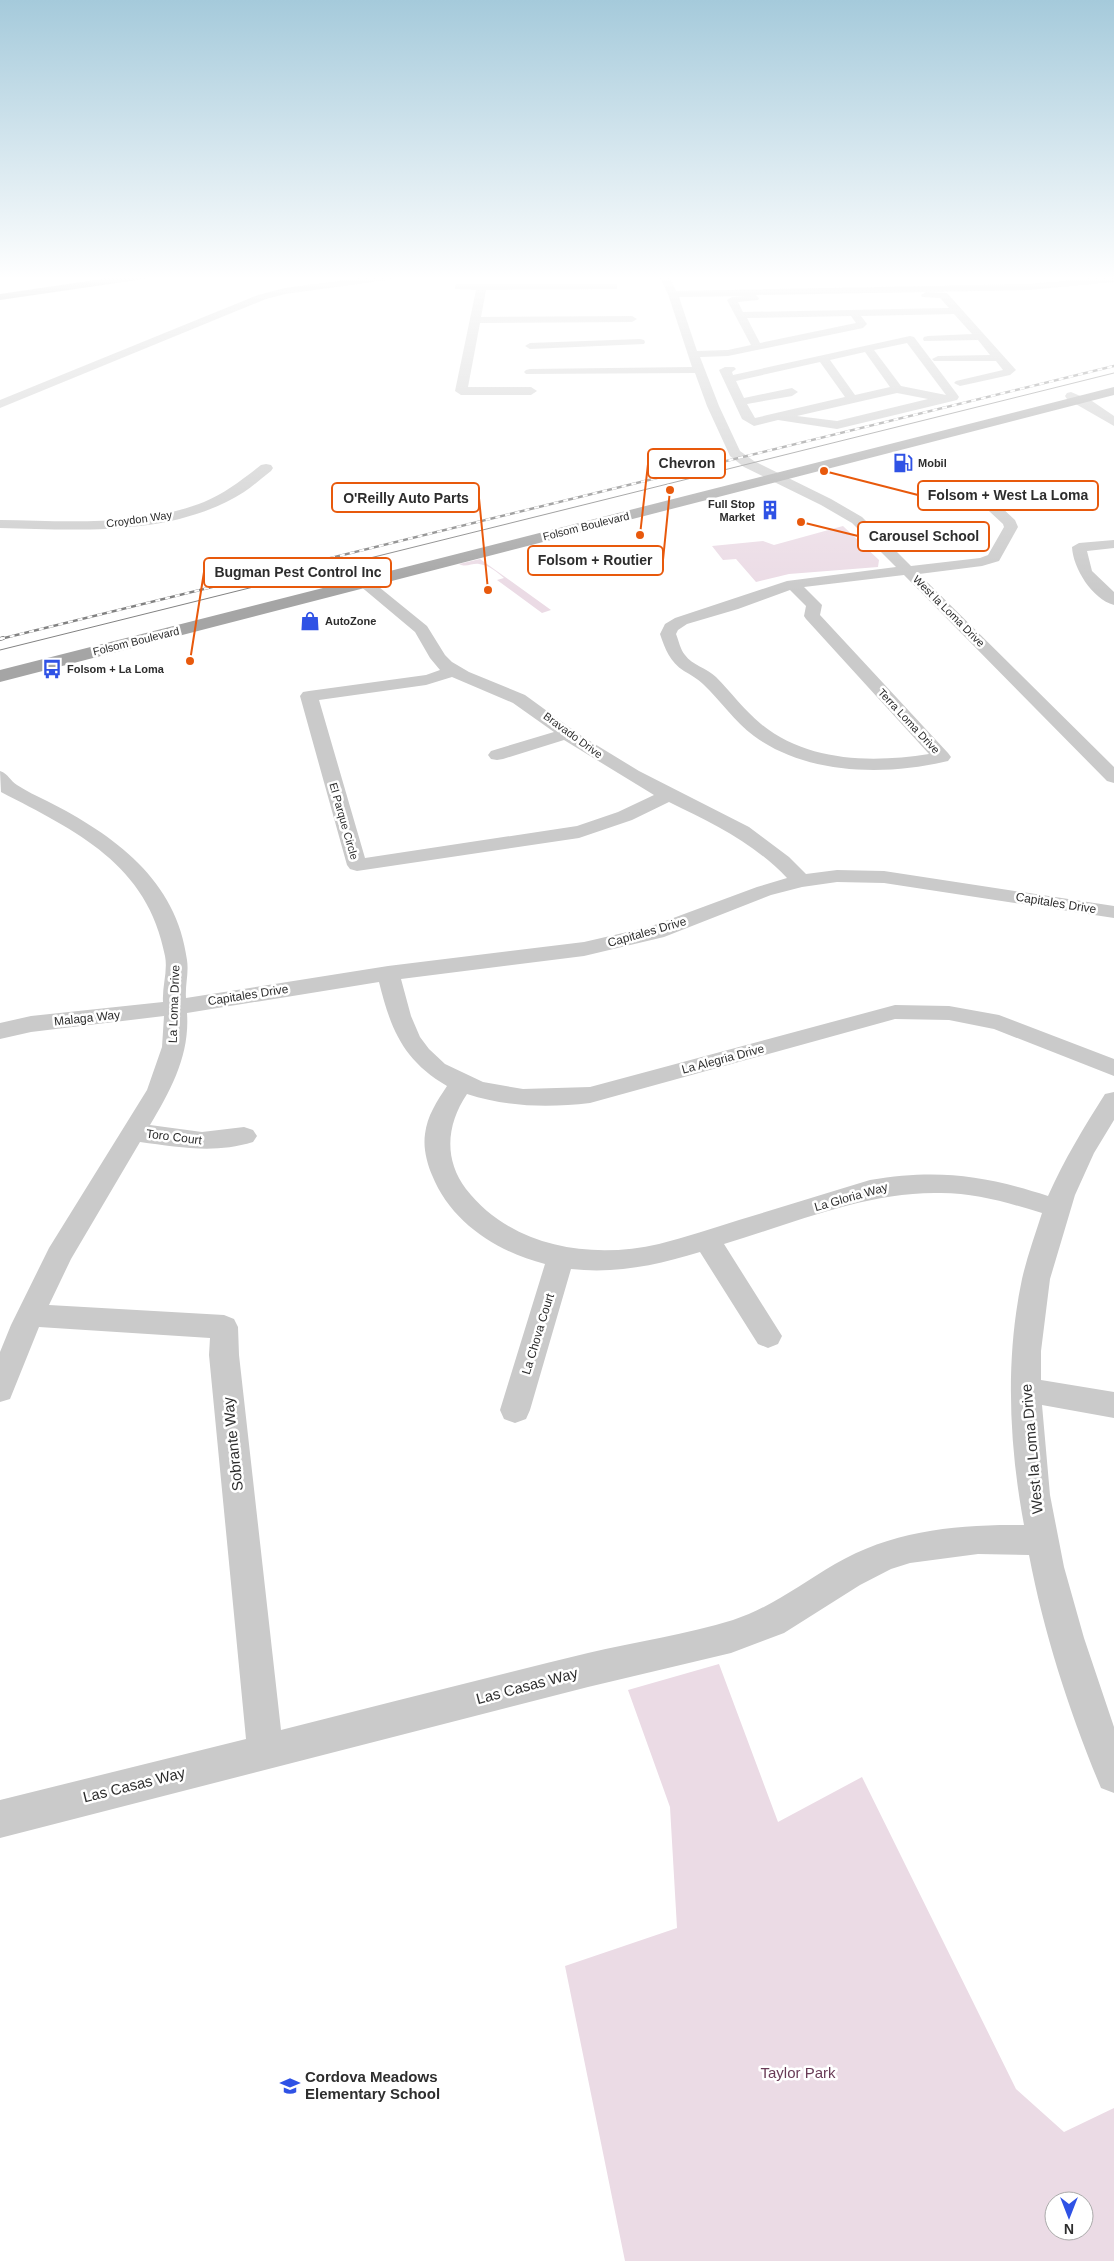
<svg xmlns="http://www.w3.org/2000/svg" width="1114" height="2261" viewBox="0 0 1114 2261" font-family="Helvetica,sans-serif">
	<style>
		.green { fill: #ebdbe5; fill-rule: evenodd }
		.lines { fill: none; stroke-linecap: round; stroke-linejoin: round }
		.minor { fill: #cacaca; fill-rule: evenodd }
		.major { fill: #a5a5a5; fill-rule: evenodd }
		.highway { fill: #949494; fill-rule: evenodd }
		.tram { stroke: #828282; stroke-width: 1 }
		.rail-far1-casing { stroke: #828282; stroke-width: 2.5 }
		.rail-casing { stroke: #828282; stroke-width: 4 }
		.rail-far1 { stroke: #fff; stroke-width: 2; stroke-dasharray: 5; stroke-linecap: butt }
		.rail { stroke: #fff; stroke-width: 2.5; stroke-dasharray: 8; stroke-linecap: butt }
		.labels { text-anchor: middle; stroke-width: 5; stroke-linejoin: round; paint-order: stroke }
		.far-poi-label { font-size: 11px; font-weight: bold; fill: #2d2d2d; stroke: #fff; text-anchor: start }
		.far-street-label { font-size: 11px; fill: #2d2d2d; stroke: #fff }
		.street-label { font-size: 12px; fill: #2d2d2d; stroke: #fff }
		.near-street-label { font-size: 15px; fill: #2d2d2d; stroke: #fff }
		.near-park-label { font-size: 15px; fill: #693b56; stroke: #fff }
		.near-poi-label { font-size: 15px; font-weight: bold; fill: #2d2d2d; stroke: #fff; text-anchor: start }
		.leader { fill: none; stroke: #e8590c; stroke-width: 2 }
		.callout-dot { fill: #e8590c; stroke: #fff; stroke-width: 2 }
		.callout { fill: #fff; stroke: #e8590c; stroke-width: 2 }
		.callout-label { font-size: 14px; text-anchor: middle; font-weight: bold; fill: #2d2d2d }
	</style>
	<rect width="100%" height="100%" fill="#fff"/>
	<path class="green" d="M843,526l36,34 -1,7 -89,7 -33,8 -20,-23 -13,1 -11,-14 51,-5 11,4z
		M480,559l71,51 -9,3 -45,-33 7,-2c-7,-6 -15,-13 -25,-14 -7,-1 -13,4 -20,0z
		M719,1664l59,158 84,-45 154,312 48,43 50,-24v153h-489l-60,-295 112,-38 -7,-121 -42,-117zM1054,2201h30v30h-30z"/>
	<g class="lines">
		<path class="minor" d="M375,276h25l-5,3 -110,15 -19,5 -266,109v-8l258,-105 27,-7z
			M659,276h10l7,15 353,-7 85,-8v6l-85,8 -103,2 21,1 69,77 -6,5 -50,11 -6,-3 2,-2 47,-11 -7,-9h-62l-2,-2 6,-3 52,-1 -12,-15 -54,1 -1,-2 1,-2 4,-1 44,-2 -18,-20 -93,2 6,8 -4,4 -135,28 -28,1 19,49 21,45 14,10 77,38 31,18 49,49 69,-8 8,-3 16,-28 -1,-3 -41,-38 -2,-3 2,-3h10l43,40 3,7 -19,34 -17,5 -63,8 195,193v16l-7,-2 -203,-206 -100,12 18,18 -2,10 128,138 3,4 -3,4c-62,15 -141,14 -194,-25 -20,-15 -33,-35 -51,-52 -5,-5 -12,-9 -19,-13 -14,-9 -19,-22 -24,-37l5,-10 10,-6 112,-37 109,-14 -44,-44 -31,-18 -77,-38 -14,-11 -23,-50 -12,-33 -169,1 -2,-2 2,-2 4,-1 162,-2 -24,-73zM926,292l-5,3 1,2 18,1 9,10 -206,4 -5,-10 20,-2 1,-2 -3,-3zM748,296l-16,1 -5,3 24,45 -23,5 -31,1 -18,-54zM851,316l5,7 -96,20 -13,-25zM790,590l16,16 -2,10 2,3 123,135c-57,9 -122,8 -168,-30 -17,-14 -30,-32 -45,-47 -9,-9 -24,-12 -31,-22 -5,-6 -6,-14 -9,-21l2,-4 9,-6 51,-15z
			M458,284h156l3,1v4l-131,1 -5,27 151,-1 5,3 -5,3 -152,1 -12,64h63l6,4 -6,4h-70l-6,-4 21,-101 -21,-1v-4z
			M910,336l4,1 43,57 2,3 -2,3 -120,29 -59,-9 -24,6 -12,-7 -23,-49 6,-3h9l2,2 -4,3 1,3zM907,343l39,52 -45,-9 -27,-36zM865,352l25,35 -35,8 -25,-35zM820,362l25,35 -90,21 -8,-14 45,-8 6,-4 -6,-4 -48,10 -8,-17zM897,393l31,6 -91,22 -40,-5z
			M640,339l4,1 1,2 -1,2 -114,5 -5,-3 5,-3z
			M1071,392l21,9 22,15v10l-47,-27 -2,-3 2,-3z
			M266,464l5,1 2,3 -2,3c-9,7 -18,15 -27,21 -71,45 -165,38 -244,36v-8c66,1 141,7 204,-18 21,-9 39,-23 57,-37z
			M1114,540v8l-27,3 5,20 22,21v13c-22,-6 -41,-37 -42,-58l7,-4z
			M358,572l5,2 64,52 18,29 7,7 17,10 56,23 55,40 59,36 110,56 40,30 17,17 31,-4 47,1 230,35v12l-230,-35 -47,-1 -35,5 -31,8 -107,42 -80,19 -183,23 10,37 9,21 9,12 16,15 38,18 40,7 67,-2 305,-82 54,1 50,9 115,44v17l-120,-47 -45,-9 -54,-1 -305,84c-42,5 -83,4 -123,-9 -20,30 -24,64 -1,95 45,58 124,71 193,55 27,-7 54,-16 80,-24 44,-13 87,-27 131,-40 68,-11 113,-5 178,16 16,-36 36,-69 57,-102l9,-2v28l-20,33 -19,42 -25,84 -9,72v29l73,12v26l-72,-13 8,90 14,72 20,71 30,89v66l-13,-5c-31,-74 -57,-154 -72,-233l-51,-1 -68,9 -19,6 -31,16 -76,48 -53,20 -143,34 -588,151v-38l246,-61 -37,-384 1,-17 -171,-11 -29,72 -10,3v-50l11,-27 38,-77 98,-158 15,-43 2,-31 -133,16 -31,7v-16l31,-7 132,-14c-1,-16 5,-31 2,-46 -17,-92 -89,-125 -164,-164l-1,-21c9,3 10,10 17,14 9,6 20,11 30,16 67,34 130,79 140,159 2,13 -2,25 -1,38l202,-32 196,-24 65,-15 108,-40 30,-9c-33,-35 -75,-55 -118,-76l-37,18 -53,18 -222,33 -7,-2 -3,-4 -47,-169 3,-4 6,-1 117,-16 14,-5 -10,-12 -15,-26 -62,-52 -3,-3 3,-3zM452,677l61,26 41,29 -63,19 -3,4 3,4 6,1 6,-1 61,-19 90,55 -36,17 -41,14 -212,32 -46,-158 107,-15zM379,982c12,48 24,78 68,104 -10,15 -20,30 -22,48 -2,14 2,29 7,41 19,48 66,77 113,89l-45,146 4,9 11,4 11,-4 4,-9 41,-141c46,5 86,-4 129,-17l58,92 10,4 10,-4 4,-8 -58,-92c70,-21 144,-53 217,-51 35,0 68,10 101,20 -7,22 -15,44 -20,66 -17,80 -13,166 2,246 -66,-1 -131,5 -189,39 -34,20 -65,44 -102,56 -45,14 -99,22 -145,33 -103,25 -205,51 -307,77l-42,-375 -1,-28 -4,-8 -10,-4 -175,-10 22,-46 69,-117c39,5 74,12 113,0l4,-6 -4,-6 -9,-3 -42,5 -52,-7c21,-35 40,-70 37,-112z"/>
		<path class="major" d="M1114,387v8l-1114,287v-12z"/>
		<path class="highway" d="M123,276h26l-5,3 -144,21v-6z"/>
		<path class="tram" d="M0,650l1114,-277"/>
		<defs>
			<path id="rail-far1" d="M0,639l1114,-273"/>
			<path id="rail" d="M0,639l3,-1"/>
		</defs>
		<use href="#rail-far1" class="rail-far1-casing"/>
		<use href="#rail" class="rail-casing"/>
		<use href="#rail-far1" class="rail-far1"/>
		<use href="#rail" class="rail"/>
	</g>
	<linearGradient id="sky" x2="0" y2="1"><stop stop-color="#a5cadb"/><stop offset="0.47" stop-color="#fff"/><stop offset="1" stop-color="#fff" stop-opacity="0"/></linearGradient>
	<rect width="1114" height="592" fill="url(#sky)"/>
	<defs>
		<symbol id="fuel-bare" viewBox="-9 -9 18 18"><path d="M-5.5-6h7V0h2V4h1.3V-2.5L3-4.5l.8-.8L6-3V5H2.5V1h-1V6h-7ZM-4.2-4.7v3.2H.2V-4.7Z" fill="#2f52e5" stroke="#fff" stroke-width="2.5" paint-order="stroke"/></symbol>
		<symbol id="building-bare" viewBox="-9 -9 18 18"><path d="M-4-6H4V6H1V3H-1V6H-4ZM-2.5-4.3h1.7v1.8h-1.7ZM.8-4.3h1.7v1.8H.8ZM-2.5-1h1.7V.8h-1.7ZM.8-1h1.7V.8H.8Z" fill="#2f52e5" stroke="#fff" stroke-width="2.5" paint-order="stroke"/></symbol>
		<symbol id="shop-bare" viewBox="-9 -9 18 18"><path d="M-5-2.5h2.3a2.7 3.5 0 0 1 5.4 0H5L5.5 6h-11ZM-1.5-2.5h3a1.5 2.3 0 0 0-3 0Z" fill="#2f52e5" stroke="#fff" stroke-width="2.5" paint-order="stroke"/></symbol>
		<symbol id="bus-bare" viewBox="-9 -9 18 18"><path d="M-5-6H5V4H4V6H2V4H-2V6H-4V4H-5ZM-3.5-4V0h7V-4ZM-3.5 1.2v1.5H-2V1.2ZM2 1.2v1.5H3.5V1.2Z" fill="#2f52e5" stroke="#fff" stroke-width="2.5" paint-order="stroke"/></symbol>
		<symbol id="school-bare" viewBox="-9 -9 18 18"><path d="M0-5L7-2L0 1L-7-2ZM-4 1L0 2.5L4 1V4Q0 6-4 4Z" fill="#2f52e5" stroke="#fff" stroke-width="2.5" paint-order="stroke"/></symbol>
	</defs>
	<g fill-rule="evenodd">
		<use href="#fuel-bare" x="889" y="449" width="28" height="28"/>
		<use href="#building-bare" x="756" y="496" width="28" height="28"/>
		<use href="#shop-bare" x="296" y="607" width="28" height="28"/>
		<use href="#bus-bare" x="38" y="655" width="28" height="28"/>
		<use href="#school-bare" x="276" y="2072" width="28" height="28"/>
	</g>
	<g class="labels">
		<g class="far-poi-label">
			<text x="918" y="467">Mobil</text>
			<text x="755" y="508" text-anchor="end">Full Stop<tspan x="755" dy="13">Market</tspan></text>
			<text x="325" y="625">AutoZone</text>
			<text x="67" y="673">Folsom + La Loma</text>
		</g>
		<g class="far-street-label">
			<text transform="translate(139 519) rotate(-8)" y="4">Croydon Way</text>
			<text transform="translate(586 526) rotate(-14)" y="4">Folsom Boulevard</text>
			<text transform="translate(949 611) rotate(45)" y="4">West la Loma Drive</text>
			<text transform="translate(136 641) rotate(-14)" y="4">Folsom Boulevard</text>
			<text transform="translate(909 721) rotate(47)" y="4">Terra Loma Drive</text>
			<text transform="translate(573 735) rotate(36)" y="4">Bravado Drive</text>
			<text transform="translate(344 821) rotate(74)" y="4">El Parque Circle</text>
		</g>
		<g class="street-label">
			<text transform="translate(1056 903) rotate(9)" y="4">Capitales Drive</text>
			<text transform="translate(647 932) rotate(-16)" y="4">Capitales Drive</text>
			<text transform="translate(248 995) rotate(-9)" y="4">Capitales Drive</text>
			<text transform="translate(174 1004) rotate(-88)" y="4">La Loma Drive</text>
			<text transform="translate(87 1018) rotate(-6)" y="4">Malaga Way</text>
			<text transform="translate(723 1059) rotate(-15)" y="4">La Alegria Drive</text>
			<text transform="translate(174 1137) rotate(7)" y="4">Toro Court</text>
			<text transform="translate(851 1197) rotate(-16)" y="4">La Gloria Way</text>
			<text transform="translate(538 1334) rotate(-73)" y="4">La Chova Court</text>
		</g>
		<g class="near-street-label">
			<text transform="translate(233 1444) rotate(-96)" y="5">Sobrante Way</text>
			<text transform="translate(1032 1449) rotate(-95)" y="5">West la Loma Drive</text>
			<text transform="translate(527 1686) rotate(-15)" y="5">Las Casas Way</text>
			<text transform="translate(134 1785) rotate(-14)" y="5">Las Casas Way</text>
		</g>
		<g class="near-park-label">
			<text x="798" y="2078">Taylor Park</text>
		</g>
		<g class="near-poi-label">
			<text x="305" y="2082">Cordova Meadows<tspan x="305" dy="17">Elementary School</tspan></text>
		</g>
	</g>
	<path class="leader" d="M640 535L648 464M824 471L918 495M488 590L479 498M801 522L858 536M670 490L663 560M190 661L204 572"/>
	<g class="callout-dot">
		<circle cx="640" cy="535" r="5"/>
		<circle cx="824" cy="471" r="5"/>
		<circle cx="488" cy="590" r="5"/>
		<circle cx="801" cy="522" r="5"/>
		<circle cx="670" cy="490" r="5"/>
		<circle cx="190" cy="661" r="5"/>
	</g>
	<g class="callout">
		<rect x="648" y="449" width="77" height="29" rx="5"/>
		<rect x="918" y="481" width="180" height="29" rx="5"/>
		<rect x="332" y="483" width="147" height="29" rx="5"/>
		<rect x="858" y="522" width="131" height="29" rx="5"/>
		<rect x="528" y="546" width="135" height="29" rx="5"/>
		<rect x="204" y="558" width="187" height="29" rx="5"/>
	</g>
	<g class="callout-label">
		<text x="687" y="468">Chevron</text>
		<text x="1008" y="500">Folsom + West La Loma</text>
		<text x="406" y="503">O'Reilly Auto Parts</text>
		<text x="924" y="541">Carousel School</text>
		<text x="595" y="565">Folsom + Routier</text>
		<text x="298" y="577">Bugman Pest Control Inc</text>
	</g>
	<g transform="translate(1069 2216) rotate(180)"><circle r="24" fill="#ffffff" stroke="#ababab"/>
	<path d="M0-4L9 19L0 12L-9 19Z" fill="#2f52e5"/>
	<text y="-8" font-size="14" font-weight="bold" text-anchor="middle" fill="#2d2d2d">N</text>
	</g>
</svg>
